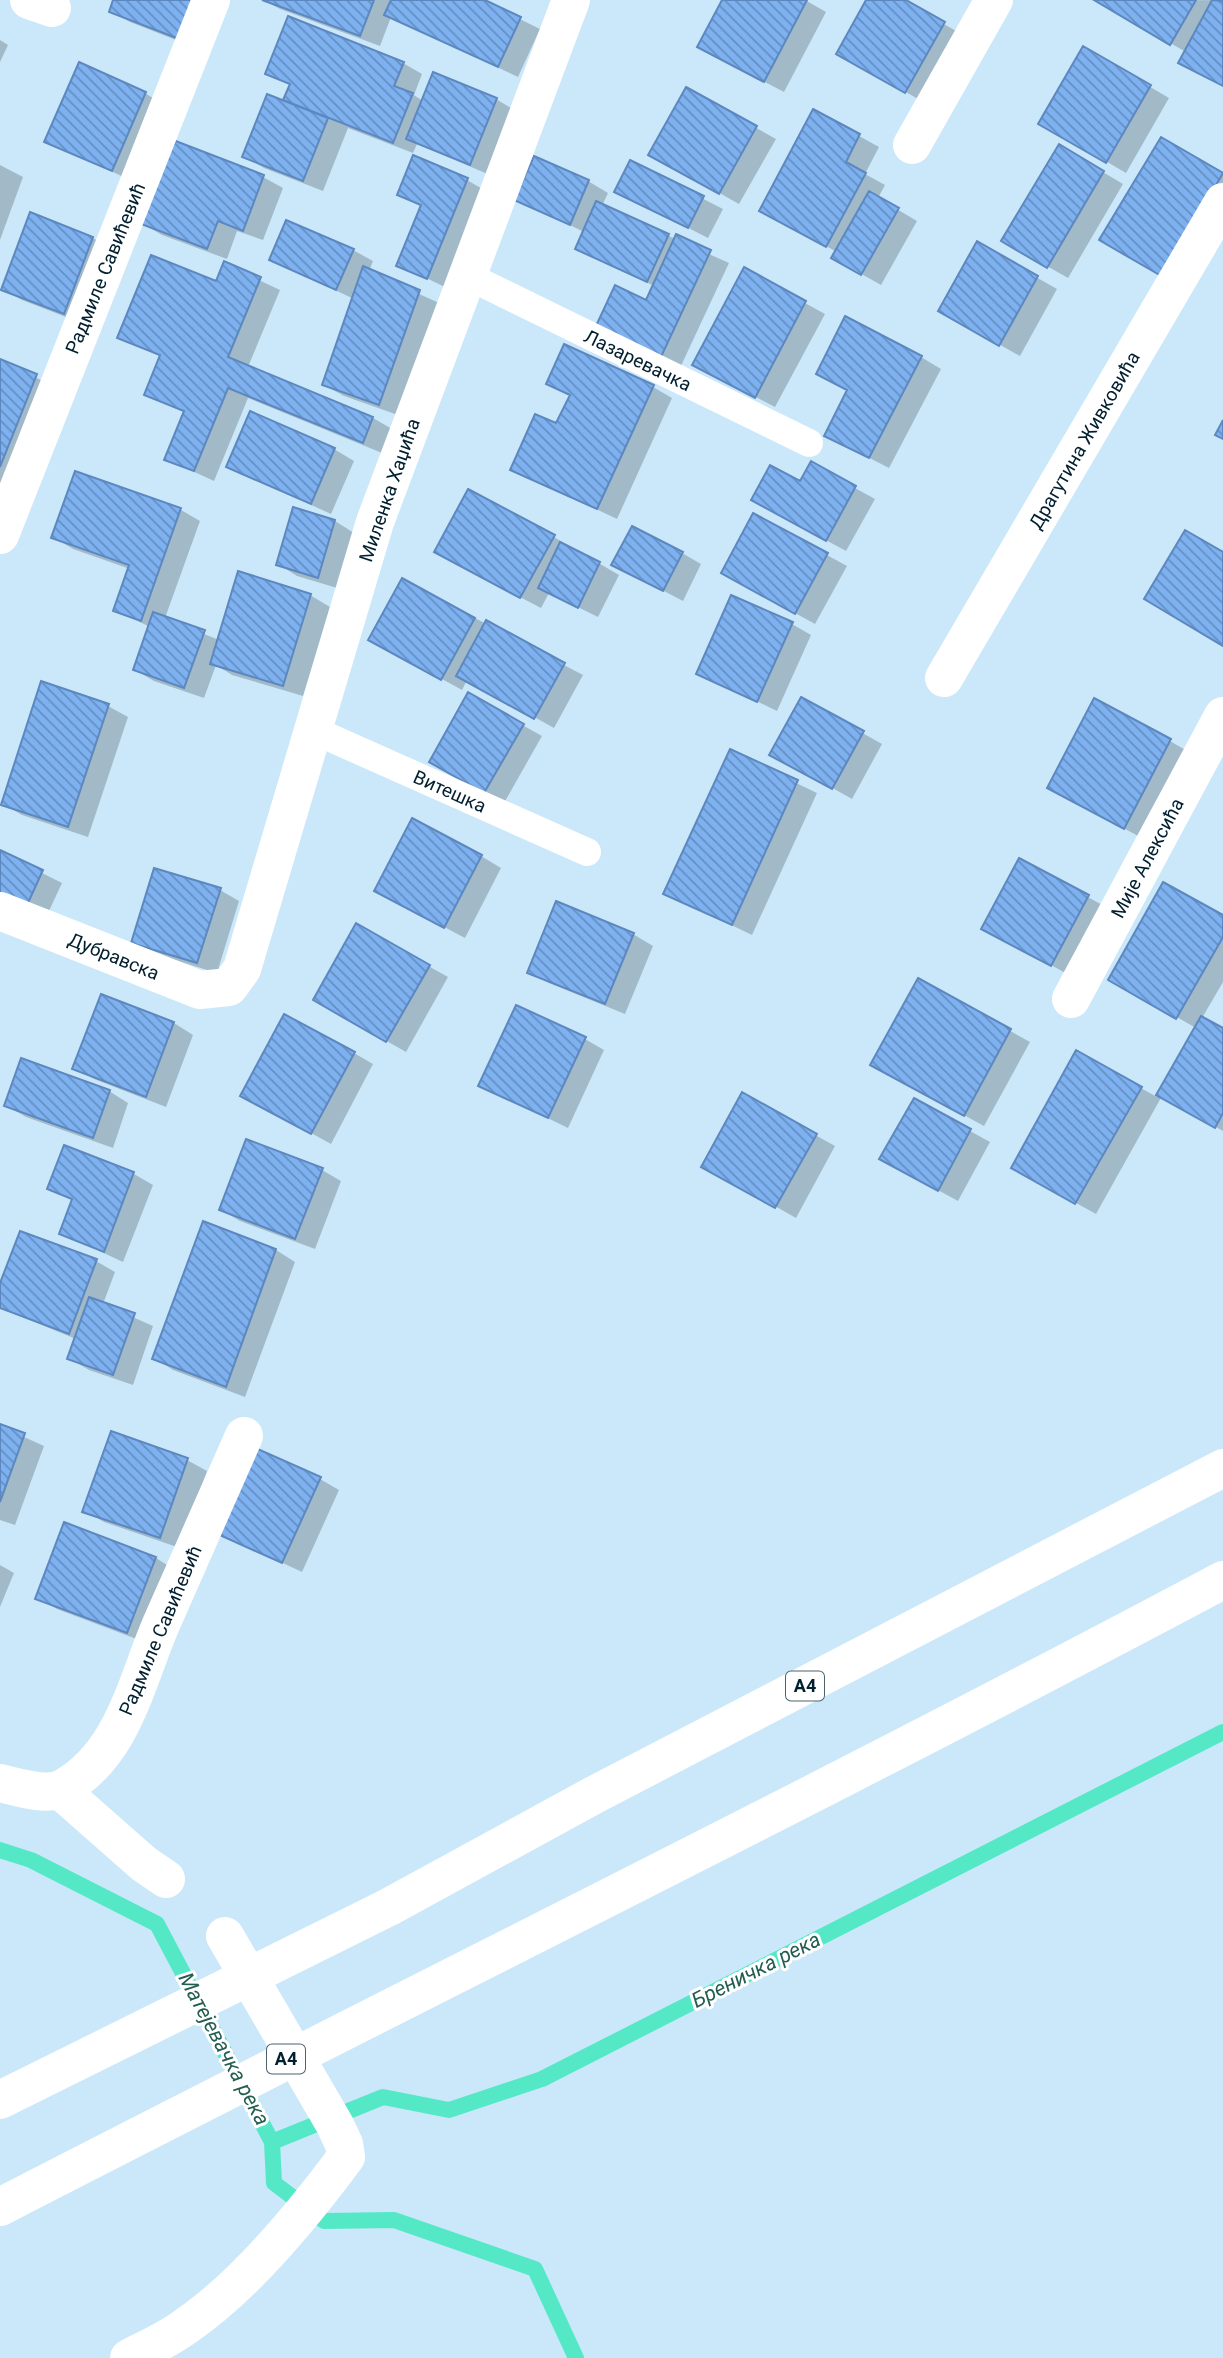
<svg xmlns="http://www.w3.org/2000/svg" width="1223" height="2358" viewBox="0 0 1223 2358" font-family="Roboto,sans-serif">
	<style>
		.shadow { fill: #0003 }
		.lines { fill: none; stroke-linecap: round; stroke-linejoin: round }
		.stream { stroke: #55e8c6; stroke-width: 16 }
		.building { fill: url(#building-back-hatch); stroke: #5c88bf; stroke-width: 2 }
		.service { stroke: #fff; stroke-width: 28 }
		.minor { stroke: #fff; stroke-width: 38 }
		.motorway { stroke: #fff; stroke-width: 38 }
		.labels { text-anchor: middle; stroke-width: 6; stroke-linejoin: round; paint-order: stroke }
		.shield { fill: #fff; stroke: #4c626d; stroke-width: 2 }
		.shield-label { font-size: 18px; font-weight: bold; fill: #001f2f }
		.street-label { font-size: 19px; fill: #001f2f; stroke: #fff }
		.water-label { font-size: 21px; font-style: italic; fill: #235e50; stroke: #fff }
	</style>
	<defs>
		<pattern id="building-back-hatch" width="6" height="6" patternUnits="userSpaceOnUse" patternTransform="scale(1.75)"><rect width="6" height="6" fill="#7eb1f0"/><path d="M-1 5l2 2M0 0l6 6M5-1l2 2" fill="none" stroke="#658fc3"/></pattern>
	</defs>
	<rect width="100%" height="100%" fill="#cbe8fa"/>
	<path class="shadow" d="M115,0l84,49 -69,-27 -19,-11z
		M264,0h217l59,29 -22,48 -127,-60 -11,29 -100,-37z
		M724,0h81l21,12 -42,80 -65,-34z
		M868,0h34l61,35 -38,68 -87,-50z
		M1222,0l1,85 -37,-33 -90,-51z
		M0,40l8,5 -8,17z
		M1084,48l85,50 -43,75 -85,-50z
		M403,63l19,11 -8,21 9,6 73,-2 20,12 -26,64 -73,-31 -4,9 -65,-25 -25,63 -59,-23 -20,-12 40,-54 7,-16 -23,-13z
		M687,89l89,50 -37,65 -89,-50z
		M145,93l19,12 -32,76 -85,-40z
		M814,111l65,36 -14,27 20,11 -7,13 39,23 -36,64 -48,-27 4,-6 -57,-31z
		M1161,139l62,36v43z
		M1059,146l64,38 -55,94 -65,-37z
		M631,162l92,47 -15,29 -92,-47z
		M0,165l23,12 -23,63z
		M263,177l20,11 -20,52 -26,-9 -10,28 -65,-24 -19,-11z
		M467,180l19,11 -39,97 -48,-23 23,-58 -23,-12z
		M588,181l20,12 -6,13 127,57 -49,105 -63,-29 30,-37 7,-16 -77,-38 7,-16 -67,-33z
		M31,215l62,23 19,12 -28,74 -62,-24 -19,-11z
		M978,244l79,45 -37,67 -80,-45z
		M353,250l20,11 -4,10 70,32 -41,112 -54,-19 -20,-11 30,-86 -83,-39z
		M225,264l55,26 -32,77 125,51 19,11 -10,24 -134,-55 -34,83 -48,-22 19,-46 -39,-19 15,-37 -42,-20 98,-53z
		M745,270l80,44 -50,93 -61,-32z
		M921,357l20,12 -52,99 -43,-22 3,-55z
		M0,361l56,26 -56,98z
		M548,383l105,4 19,11 -55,121 -105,-50 45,-44 14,-29z
		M334,449l20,12 -23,53 -103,-47z
		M811,464l64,35 -29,52 -74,-40 29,-28z
		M76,473l105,37 19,11 -35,97 54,22 91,-45 20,12 -27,89 -71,-21 -16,-10 -12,33 -50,-17 -19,-11 15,-43 -35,-17 15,-41 -57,-20 -20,-12z
		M295,509l40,12 19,12 -17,55 -40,-12 -19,-12z
		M754,515l93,51 -32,58 -73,-40z
		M554,537l65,38 -21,42 -49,-24 -8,15 -86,-45z
		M682,553l19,11 -18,37 -50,-26z
		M403,580l180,95 -29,53 -87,-48 -5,10 -73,-40z
		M792,624l19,11 -34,76 -79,-38z
		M42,684l66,22 20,11 -40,120 -66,-22 -19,-11z
		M469,695l73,41 -38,67 -73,-42z
		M802,699l80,45 -30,55 -80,-45z
		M1170,741l19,11 -45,87 -76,-40z
		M731,752l86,41 -65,142 -87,-42z
		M0,852l62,31 -20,43z
		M481,856l20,12 -36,70 -70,-37z
		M1019,860l89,48 -37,68 -68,-37z
		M220,890l19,11 -22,72 -65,-20 -19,-11z
		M1223,917v65l-21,36 21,12v101l-61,-35 -66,118 -83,-46 64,-115 80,44 39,-69 -86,-49z
		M357,926l91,51 -42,75 -91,-52z
		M633,934l20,12 -28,68 -76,-31 -19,-11z
		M918,980l112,62 -46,84 -92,-50z
		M102,997l72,26 19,12 -27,72 -72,-28 -20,-11z
		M585,1039l19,11 -36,78 -88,-43z
		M354,1053l19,11 -42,80 -69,-38z
		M109,1091l19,12 -15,45 -87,-31 -19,-11z
		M743,1095l92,51 -39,72 -92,-52z
		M914,1100l76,42 -32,59 -57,-31z
		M65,1147l69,27 19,11 -30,77 -62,-29 12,-32 -24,-13z
		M322,1170l19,11 -26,68 -75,-28 -19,-11z
		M276,1250l19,12 -50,135 -72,-27 -19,-12z
		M96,1261l19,11 -12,32 50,22 -20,59 -44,-15 -20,-12 7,-19 -76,-31v-20z
		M0,1426l44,20 -29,79 -15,-5z
		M187,1460l20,11 -27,77 -76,-26 -19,-11z
		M320,1479l19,11 -37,82 -87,-41z
		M65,1524l91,34 19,12 -28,73 -90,-34 -20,-11z
		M0,1565l14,8 -14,34z"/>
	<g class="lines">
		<path class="stream" d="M0,1850l31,10 126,64 115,218 2,41 50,38 70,-1 141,49 41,89
			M272,2142l111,-45 66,13 93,-31 681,-347"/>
	</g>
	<path class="building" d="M113,0h81l-15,39 -70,-27z
		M262,0h112l-14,36z
		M391,0h94l36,17 -23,50 -114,-52z
		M722,0h85l-43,82 -67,-35z
		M866,0h40l39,22 -40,71 -69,-39z
		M1094,0h102l-26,45z
		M1212,0l11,1v85l-45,-23z
		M288,16l116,46 -10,24 19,7 -20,50 -110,-43 7,-16 -25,-10z
		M1083,46l68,39 -45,78 -68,-39z
		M79,62l67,30 -34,79 -68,-29z
		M433,72l64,26 -27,67 -64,-26z
		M686,87l71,39 -38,68 -71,-39z
		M267,94l61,24 -25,63 -61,-24z
		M813,109l47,25 -14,28 20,11 -40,74 -67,-36z
		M1161,137l62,36 -60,104 -64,-37z
		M173,140l91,35 -21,56 -25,-10 -11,28 -66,-25z
		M1059,144l45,27 -57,97 -46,-27z
		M413,155l55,23 -41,101 -31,-13 25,-61 -24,-10z
		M534,156l55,24 -19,45 -56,-25z
		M630,160l74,36 -16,32 -74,-36z
		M869,191l30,17 -38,67 -30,-17z
		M596,201l73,33 -22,48 -72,-33z
		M30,212l63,25 -29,77 -63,-24z
		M286,220l68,29 -18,41 -67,-30z
		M676,234l35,16 -51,109 -65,-31 20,-43 31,15z
		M977,241l61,35 -39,70 -61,-35z
		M151,255l65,26 8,-20 37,16 -33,80 145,60 -10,26 -135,-55 -34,83 -30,-11 20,-49 -40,-16 16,-40 -43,-17z
		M363,266l57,24 -41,115 -57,-20z
		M744,267l62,34 -51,97 -63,-33z
		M845,316l77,40 -53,102 -45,-22 23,-46 -31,-16z
		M564,344l90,41 -57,124 -87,-39 25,-56 21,9 14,-28 -24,-11z
		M0,359l37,15 -37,93z
		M250,411l85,37 -24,56 -85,-37z
		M1223,420v19l-8,-4z
		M811,461l45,25 -30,55 -75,-41 19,-35 30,16z
		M75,471l106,37 -40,113 -28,-10 16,-46 -78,-27z
		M468,489l87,46 -35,63 -86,-46z
		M293,507l42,13 -17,58 -42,-13z
		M753,513l75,40 -33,61 -74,-41z
		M632,526l51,26 -20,39 -52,-26z
		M1185,530l38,22v94l-79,-47z
		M560,542l40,20 -22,46 -40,-20z
		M238,571l73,23 -28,92 -73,-22z
		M402,578l73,40 -34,62 -73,-40z
		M731,595l62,27 -36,80 -61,-28z
		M153,612l52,18 -21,58 -51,-18z
		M486,620l79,43 -31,56 -78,-43z
		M41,681l68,23 -41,123 -67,-22z
		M468,692l56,32 -40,69 -55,-31z
		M801,697l63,34 -32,58 -63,-34z
		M1094,698l77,41 -47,90 -77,-41z
		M730,749l68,31 -66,145 -69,-31z
		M412,818l70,37 -38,73 -70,-37z
		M0,850l43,20 -21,46 -22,-8z
		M1019,858l70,37 -38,71 -70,-37z
		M154,868l67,20 -24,75 -66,-20z
		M1163,882l60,33v22l-47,82 -68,-39z
		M556,901l78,32 -29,71 -78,-31z
		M356,923l74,42 -44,77 -73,-42z
		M918,978l93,51 -47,87 -94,-51z
		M101,994l73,28 -28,75 -74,-28z
		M516,1005l70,32 -38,81 -70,-32z
		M284,1014l71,38 -44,82 -71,-38z
		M1201,1016l22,12v85l-8,15 -59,-33z
		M1076,1050l66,37 -67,117 -64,-36z
		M21,1058l89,32 -17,48 -89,-32z
		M742,1092l75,42 -42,74 -74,-41z
		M914,1098l57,31 -33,62 -59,-32z
		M246,1139l77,29 -28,71 -76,-29z
		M64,1145l70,27 -30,80 -45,-18 13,-35 -25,-10z
		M203,1221l73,28 -50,138 -74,-28z
		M20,1231l77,28 -28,75 -69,-26v-25z
		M89,1297l46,16 -22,62 -46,-16z
		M0,1424l25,9 -25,69z
		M111,1431l77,27 -28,80 -78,-26z
		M251,1446l70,31 -39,86 -69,-31z
		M64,1522l92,35 -29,76 -92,-34z"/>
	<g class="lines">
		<path class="service" d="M468,276l341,167
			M313,730l274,122"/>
		<path class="minor" d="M29,0l23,8
			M912,145l82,-145
			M0,535l211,-535
			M944,678l279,-476
			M0,911l200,79 29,-3 13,-18 133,-447 196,-522
			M1071,999l152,-283
			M0,1783c17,4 46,14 63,5 61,-34 73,-107 99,-166 27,-62 55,-124 82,-186
			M60,1790l84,74 22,15
			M129,2358c19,-10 40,-19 57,-32 60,-41 117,-111 160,-169l-2,-13 -9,-19 -110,-189"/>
		<path class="motorway" d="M0,2100l389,-193 205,-112 629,-327
			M0,2207c407,-210 819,-412 1223,-627"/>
	</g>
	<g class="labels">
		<g class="shield">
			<rect x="786" y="1671.5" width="38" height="29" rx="5"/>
			<rect x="267" y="2044.5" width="38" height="29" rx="5"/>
		</g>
		<g class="shield-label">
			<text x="805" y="1692">A4</text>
			<text x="286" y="2065">A4</text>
		</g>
		<g class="street-label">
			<text transform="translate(105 268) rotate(-68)" y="7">Радмиле Савићевић</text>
			<text transform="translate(638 360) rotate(26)" y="7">Лазаревачка</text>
			<text transform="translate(1084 440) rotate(-60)" y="7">Драгутина Живковића</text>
			<text transform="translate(389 490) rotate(-71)" y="7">Миленка Хаџића</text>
			<text transform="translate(450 791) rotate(24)" y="7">Витешка</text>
			<text transform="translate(1147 858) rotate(-62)" y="7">Мије Алексића</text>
			<text transform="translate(114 956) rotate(22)" y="7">Дубравска</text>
			<text transform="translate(160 1630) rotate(-67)" y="7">Радмиле Савићевић</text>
		</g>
		<g class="water-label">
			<text transform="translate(756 1970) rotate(-27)" y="7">Бреничка река</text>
			<text transform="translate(224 2049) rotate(62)" y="7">Матејевачка река</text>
		</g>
	</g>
</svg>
